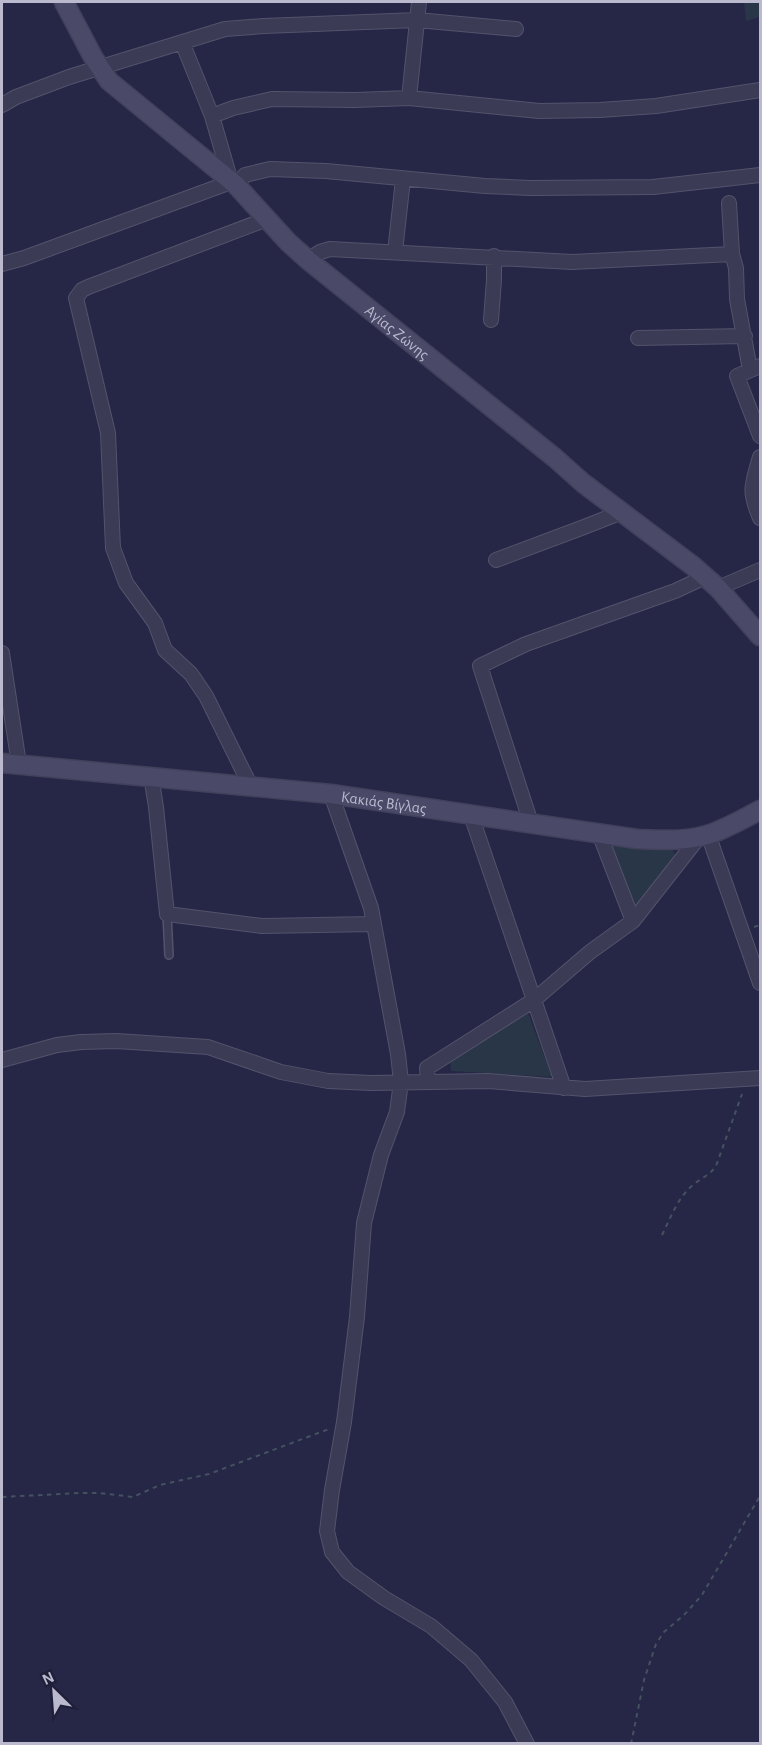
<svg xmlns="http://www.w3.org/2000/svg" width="762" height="1745" viewBox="0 0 762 1745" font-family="'Alegreya Sans',sans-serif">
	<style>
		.green { fill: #283647 }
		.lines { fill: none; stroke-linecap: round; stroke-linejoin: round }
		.lane-casing { stroke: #54536c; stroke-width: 10 }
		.street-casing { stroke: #54536c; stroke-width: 16 }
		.secondary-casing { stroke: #42415b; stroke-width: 21 }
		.path { stroke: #445260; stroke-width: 2; stroke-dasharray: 4.5 4.5; stroke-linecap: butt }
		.lane { stroke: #3b3b55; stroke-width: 7 }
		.street { stroke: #3b3b55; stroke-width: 14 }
		.secondary { stroke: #4a4968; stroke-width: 18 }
		.labels { text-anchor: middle; stroke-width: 4.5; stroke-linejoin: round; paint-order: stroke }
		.street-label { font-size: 16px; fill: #bab9ce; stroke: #201f3a }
	</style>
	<rect width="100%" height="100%" fill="#262646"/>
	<path class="green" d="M744,2h16v15l-14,4z
		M608,843l65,7 3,7 -43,51z
		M527,1010l25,67 -101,-6 -1,-12z"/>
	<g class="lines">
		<defs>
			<path id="lane" d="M167,914l2,41"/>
			<path id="street" d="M182,42l30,74
				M409,98l10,-96
				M2,105l14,-8 53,-20 156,-48 39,-3 153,-6 99,9
				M236,185l9,-10 25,-6 56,2 159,15 45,2 123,-1 107,-12
				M729,203l3,51 4,14 1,31 13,71
				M395,252l8,-73
				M308,260l12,-8 10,-3 242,13 160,-8
				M2,264l22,-6 207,-76 -19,-66 21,-8 39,-9 83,1 54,-2 130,13 61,-1 56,-4 104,-16
				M491,320l3,-40v-24
				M638,338l107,-2
				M760,366l-23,10 23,60
				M760,457c-8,28 -12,33 0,61
				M496,560l88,-33 38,-15
				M718,588l42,-18
				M2,653l17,111
				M151,776l5,31 11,107 95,12 112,-2
				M251,787l-45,-91 -15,-22 -26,-24 -10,-27 -29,-40 -13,-35 -5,-115 -32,-135 6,-8 6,-3 179,-68
				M331,794l40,114 27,146 3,28 -4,30 -16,43 -17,68 -7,94 -13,105 -12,68 -5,41 5,21 16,20 36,26 47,28 40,34 34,42 22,42
				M471,815l93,273
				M531,823l-51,-157 46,-22 149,-53 30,-14
				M599,833l34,88
				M708,834l52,149
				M2,1060l55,-15 24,-3 35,-1 92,6 73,25 47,9 44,2 116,-2 97,8 175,-11
				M428,1081l-1,-13 107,-68 56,-48 43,-31 66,-84"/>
			<g id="secondary">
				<path id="s1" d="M64,2l29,55 16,24 127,104 52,57 20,18 247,198 28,25 110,83 25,22 42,48"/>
				<path id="s2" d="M2,763l329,31 306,45c25,1 52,3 76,-6 16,-6 32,-15 47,-23"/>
			</g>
		</defs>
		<use href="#lane" class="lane-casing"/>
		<use href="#street" class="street-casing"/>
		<use href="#secondary" class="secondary-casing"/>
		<path class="path" d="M754,927l6,-2
			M662,1235c9,-18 16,-38 31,-50 8,-7 17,-10 23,-19l26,-72
			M2,1497l78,-4h19l34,4 27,-12 49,-11 120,-45
			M631,1744l13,-64 12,-36 8,-12 20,-17 18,-20 58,-99"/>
		<use href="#lane" class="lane"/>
		<use href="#street" class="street"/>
		<use href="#secondary" class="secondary"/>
	</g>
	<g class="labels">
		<g class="street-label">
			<text dy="6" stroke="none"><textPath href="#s1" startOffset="474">Αγίας Ζώνης</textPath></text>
			<text dy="6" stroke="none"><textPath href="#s2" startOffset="384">Κακιάς Βίγλας</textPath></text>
		</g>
	</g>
	<rect width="762" height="1745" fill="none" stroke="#bab9ce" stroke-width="6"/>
	<g transform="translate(54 1691) rotate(335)" stroke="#201f3a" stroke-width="4.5" paint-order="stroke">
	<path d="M0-4.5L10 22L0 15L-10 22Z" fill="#bab9ce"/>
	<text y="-9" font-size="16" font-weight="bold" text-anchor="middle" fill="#bab9ce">N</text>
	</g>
</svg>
